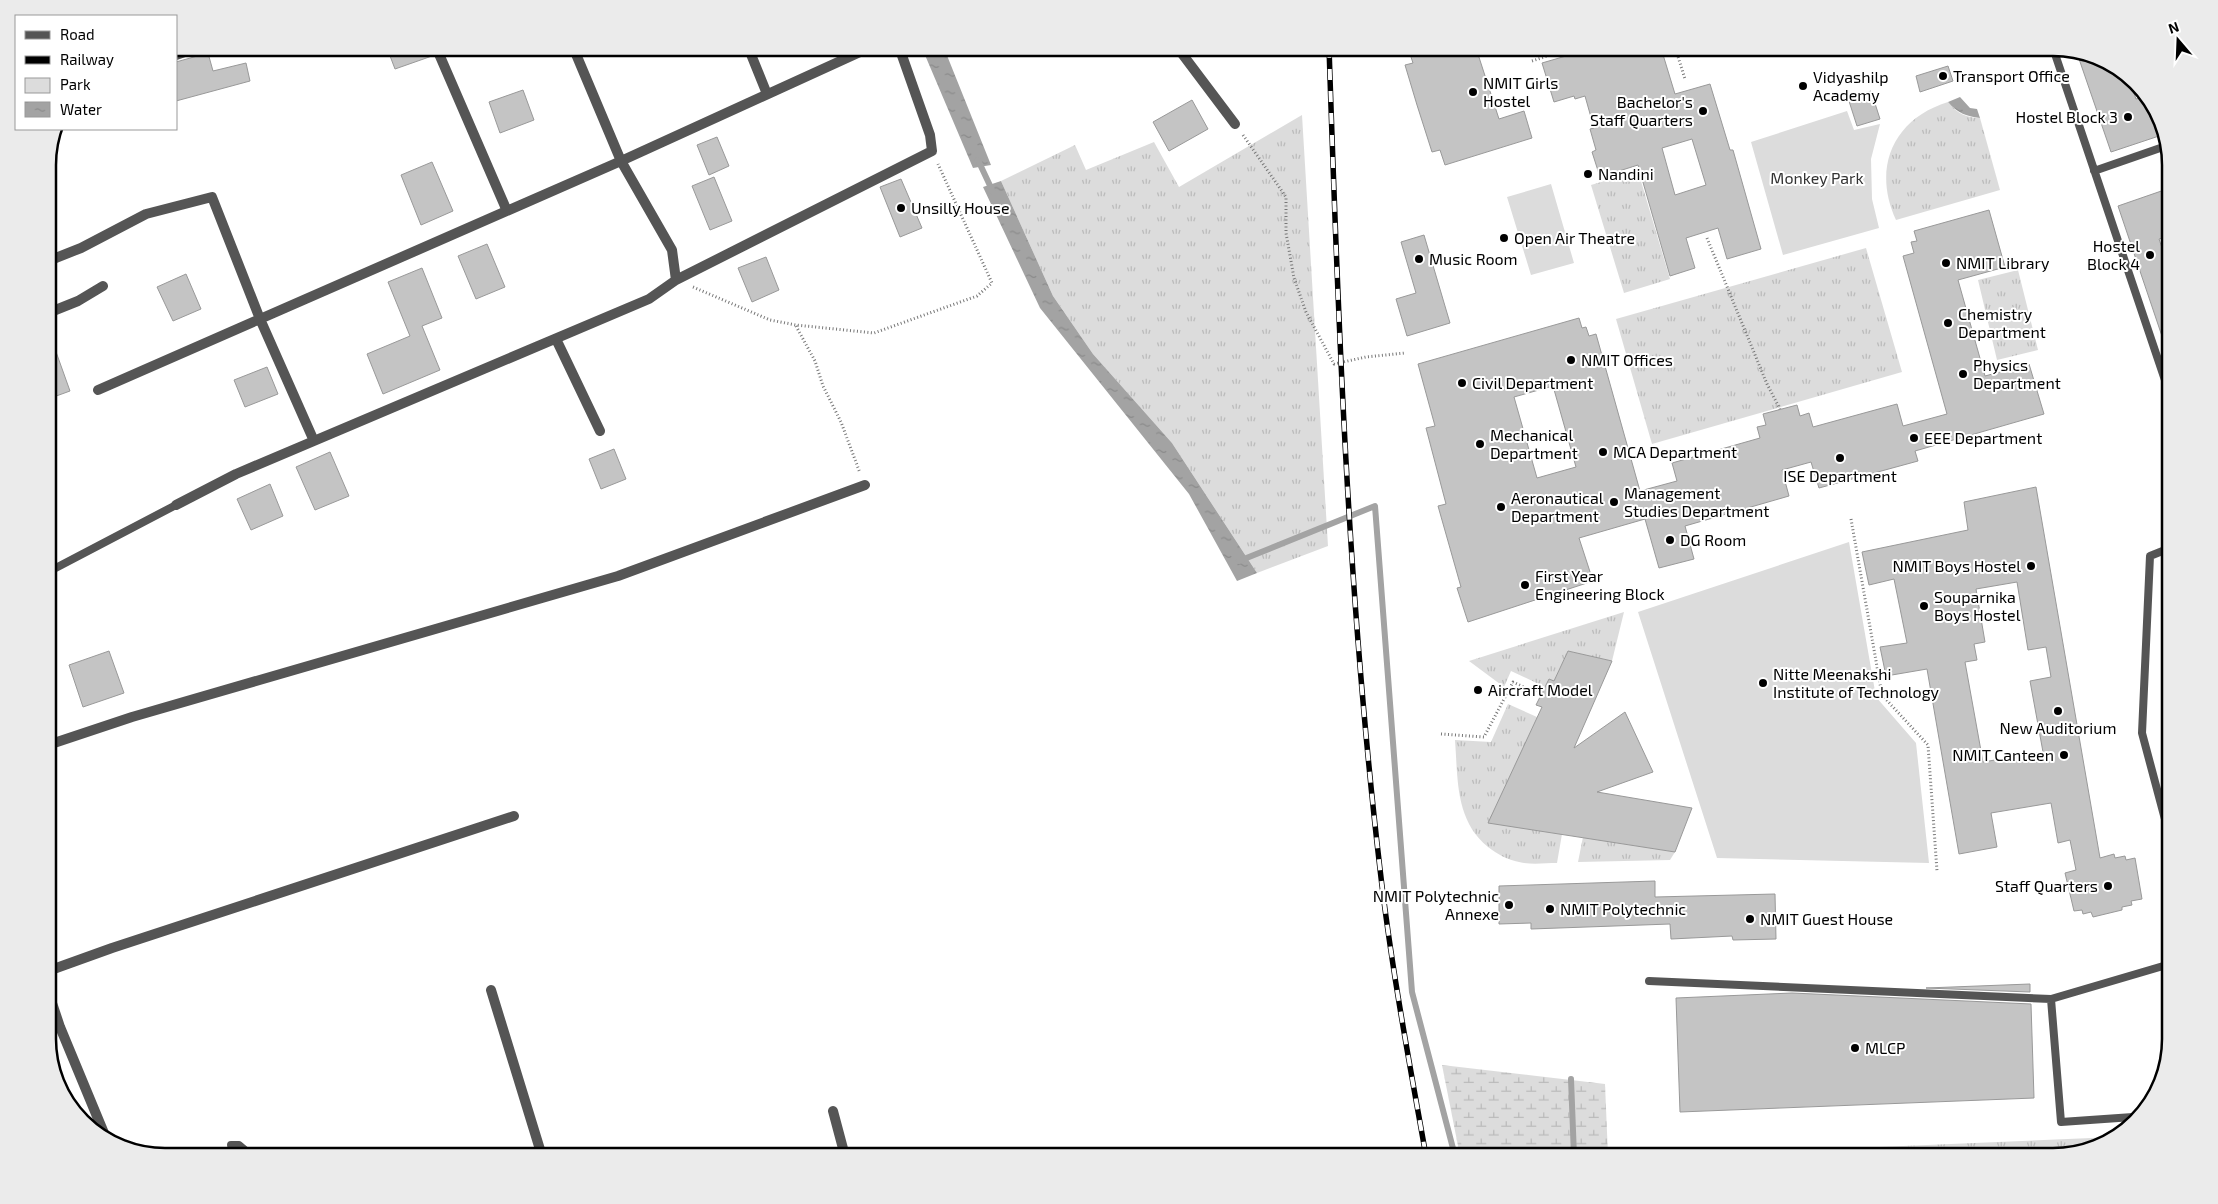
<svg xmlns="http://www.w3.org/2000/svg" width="2218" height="1204" viewBox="0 0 2218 1204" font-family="'Exo 2',sans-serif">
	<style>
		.grass { fill: url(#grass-tufts) }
		.wetland { fill: url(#wetland-marsh) }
		.green { fill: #dcdcdc }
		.water { fill: url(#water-ripples) }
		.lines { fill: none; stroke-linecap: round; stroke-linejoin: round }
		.stream { stroke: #a3a3a3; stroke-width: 6 }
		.building { fill: #c4c4c4; stroke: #999; fill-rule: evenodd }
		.path { stroke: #777; stroke-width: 3; stroke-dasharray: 1 2.5; stroke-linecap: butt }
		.lane { stroke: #555; stroke-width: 8 }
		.street { stroke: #555; stroke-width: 10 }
		.rail-casing { stroke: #000; stroke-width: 5.5 }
		.rail { stroke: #fff; stroke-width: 4; stroke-dasharray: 11; stroke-linecap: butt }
		.poi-dot { fill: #000; stroke: #fff; stroke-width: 2 }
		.labels { text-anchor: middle; stroke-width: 4; stroke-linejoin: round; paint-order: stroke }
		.poi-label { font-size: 16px; fill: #000; stroke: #fff; text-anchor: start }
		.park-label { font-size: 16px; fill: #333; stroke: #fff }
		.rim { fill: none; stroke: #000; stroke-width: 2.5 }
	</style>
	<defs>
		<pattern id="grass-tufts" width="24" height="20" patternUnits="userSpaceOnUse" patternTransform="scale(1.25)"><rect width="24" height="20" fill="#dcdcdc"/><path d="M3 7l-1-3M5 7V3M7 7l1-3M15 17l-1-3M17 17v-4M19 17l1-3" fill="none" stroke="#bbb"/></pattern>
		<pattern id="wetland-marsh" width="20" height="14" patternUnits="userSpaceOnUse" patternTransform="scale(1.25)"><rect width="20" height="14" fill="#dcdcdc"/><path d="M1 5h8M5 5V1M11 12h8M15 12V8" fill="none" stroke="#bbb"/></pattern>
		<pattern id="water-ripples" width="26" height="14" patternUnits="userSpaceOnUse" patternTransform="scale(1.25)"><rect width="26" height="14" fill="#a3a3a3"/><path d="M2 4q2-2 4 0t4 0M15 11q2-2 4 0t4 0" fill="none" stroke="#8b8b8b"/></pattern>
	</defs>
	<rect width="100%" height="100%" fill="#fff"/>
	<path class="grass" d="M1948,102c9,11 18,16 32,16l20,72 -104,30c-24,-52 -3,-101 52,-118z
		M1302,115l26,431 -71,27 -85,-130 -79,-89 -40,-58 -52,-115 74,-36 11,25 68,-28 25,45z
		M1638,171l32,108 -46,14 -33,-108z
		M1866,248l36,124 -250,72 -36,-125z
		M2018,270l20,80 -41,10 -19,-80z
		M1624,612l-12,49 -44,-10 -14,30 -5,-2 -4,8 -34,-16 -7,16 -35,-26z
		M1508,704l29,13 25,117 -5,29c-12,0 -26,2 -38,-1 -11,-2 -22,-8 -31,-15 -33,-27 -30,-68 -33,-107l36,2z
		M1583,837l92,15 -5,8 -92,2z
		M2115,1137l-3,4 -59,15h-384z"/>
	<path class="wetland" d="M1442,1065l163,19 3,72h-148z"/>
	<path class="green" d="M1847,111l7,19 26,-6 -9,35 1,40 7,29 -96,27 -32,-113z
		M1551,184l23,79 -43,12 -24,-78z
		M1849,542l27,155 40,46 13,120 -212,-5 -79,-246z"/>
	<path class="water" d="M922,48h22l47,117 -18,3z
		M1960,97l10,11 7,1 3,9c-14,-2 -23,-5 -32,-16z
		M1001,181l52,115 40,58 79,89 85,130 -20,8 -48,-87 -149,-186 -57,-121z"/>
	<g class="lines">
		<path class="stream" d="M978,160l15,32
			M1239,561l136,-55 37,486 43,164
			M1571,1079l3,77"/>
	</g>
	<path class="building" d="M387,48h42l3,8 -37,13z
		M1408,48h68l23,71 25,-8 8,27 -87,27 -5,-15 -8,2 -15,-47 -12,-40 8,-2z
		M1582,48h79l14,46 35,-10 20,66h3l28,99 -34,10 -9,-31 -32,10 9,30 -25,8 -32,-111 -38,12 -8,-25 4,-2 -6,-21 4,-1 -9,-32 -10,3 -1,-3 -20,6 -12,-39 41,-12zM1692,139l14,46 -31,10 -13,-47z
		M208,53l5,18 33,-8 4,18 -74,20v-39z
		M2077,53l28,7 25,22 6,17 10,-3 5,4 11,35 -51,17z
		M1948,66l5,15 -33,11 -4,-16z
		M523,90l11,30 -34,13 -11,-31z
		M1871,91l9,28 -23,7 -9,-28z
		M1192,100l16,29 -39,22 -16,-29z
		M717,137l12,29 -20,9 -12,-30z
		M432,162l21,49 -32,14 -20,-50z
		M714,177l18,44 -22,9 -18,-44z
		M901,179l21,49 -22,9 -20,-50z
		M2170,188v48l-11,3 11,32v80h-3l-49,-145z
		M1989,210l16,57 -47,13 27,96 44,-12 15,50 -129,37 3,10 -99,27 -8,-26 -29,8 7,26 -104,30 9,33 -35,9 -14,-49 -66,19 14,43 -125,41 -11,-34 4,-1 -23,-81 8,-2 -20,-76 9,-2 -17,-62 161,-46 3,10 4,-1 3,9 7,-2 44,157 37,-10 -5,-18 88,-25 -3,-11 9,-2 -3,-11 34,-9 3,11 9,-3 4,14 84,-23 6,22 44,-12 -44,-158 11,-3 -3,-11 6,-1 -3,-10zM1553,386l23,81 -39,11 -23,-81z
		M1424,235l26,88 -43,13 -11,-37 20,-6 -15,-51z
		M487,244l18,43 -29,12 -18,-43z
		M766,257l13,33 -27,12 -14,-34z
		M422,268l20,50 -20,8 18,44 -57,24 -16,-40 43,-18 -22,-54z
		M186,274l15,35 -28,12 -16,-34z
		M50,335l20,56 -22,8v-63z
		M267,367l11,27 -33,13 -11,-27z
		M614,449l12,30 -25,10 -12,-30z
		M330,452l19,44 -34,14 -19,-43z
		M270,484l13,32 -32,14 -14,-31z
		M2036,487l64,371 14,-4 1,4 10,-2 1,4 9,-2 7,41 -11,2 1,4 -10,2v3l-29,7 -2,-5 -8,2 -1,-4 -8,1 -9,-38 11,-3 -6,-30 -12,3 -7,-40 -60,10 6,34 -38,7 -32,-185 -41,7 -6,-29 27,-4 -13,-64 -25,6 -7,-33 106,-22 -4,-28zM2017,582l11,68 18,-3 5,30 -21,4 13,71 -60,10 -18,-100 12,-2 -3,-16 11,-2 -9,-53z
		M109,651l15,42 -41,14 -14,-42z
		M1568,651l44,10 -38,87 51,-36 28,60 -56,20 95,16 -17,44 -187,-29 54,-116 -6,-2 13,-26 5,2z
		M1655,881v16l120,-3 1,45 -43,1 -1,-4 -61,3 -1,-15 -139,5v-6l-32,1v-38z
		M2030,984v8l-104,-4z
		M1792,993l239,11 3,94 -354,14 -4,-114z"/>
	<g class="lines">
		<path class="path" d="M1675,47l10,32
			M1532,61l43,-14
			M1243,135l43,62v36l8,45 12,34 28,52 32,-7 39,-4
			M1707,238l60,146 13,25
			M693,287l77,33 26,5 78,8 103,-37 15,-13 -54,-119
			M796,326l19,35 8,25 18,36 19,51
			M1851,519l31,176 46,50 9,126
			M1441,734l43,3 29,-55 28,13"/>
		<path class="lane" d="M2053,48l117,347
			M2094,171l72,-25
			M2170,548l-20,8 -8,177 28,105
			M48,572l128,-67
			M1649,981l402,18 119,-35
			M2051,999l10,123 72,-5
			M231,1145h8l13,11"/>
		<path class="street" d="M436,47l71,164
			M573,47l48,114 51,89 4,30
			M748,47l19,47
			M1177,47l58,77
			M176,55l23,-8
			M48,261l33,-13 65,-34 66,-17 48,122 -162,71
			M48,313l30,-12 25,-15
			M556,339l44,92
			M314,441l-54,-122 361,-158 250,-114
			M176,505l60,-31 413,-175 27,-19 256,-129 -2,-16 -31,-88
			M48,745l84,-28 486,-141 247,-91
			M48,971l64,-23 402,-132
			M491,990l51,166
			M48,991l12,36 46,111
			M833,1111l12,45"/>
		<defs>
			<path id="rail" d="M1329,47c9,275 19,549 51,822 11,96 29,192 46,287"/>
		</defs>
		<use href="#rail" class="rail-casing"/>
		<use href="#rail" class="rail"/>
	</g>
	<g class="poi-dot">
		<circle cx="1943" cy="76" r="5"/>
		<circle cx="1803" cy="86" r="5"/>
		<circle cx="1473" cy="92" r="5"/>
		<circle cx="1703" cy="111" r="5"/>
		<circle cx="2128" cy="117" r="5"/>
		<circle cx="1588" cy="174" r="5"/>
		<circle cx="901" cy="208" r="5"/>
		<circle cx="1504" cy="238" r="5"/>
		<circle cx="2150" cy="255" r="5"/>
		<circle cx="1419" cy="259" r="5"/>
		<circle cx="1946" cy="263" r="5"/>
		<circle cx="1948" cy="323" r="5"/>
		<circle cx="1571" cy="360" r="5"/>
		<circle cx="1963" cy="374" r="5"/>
		<circle cx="1462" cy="383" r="5"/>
		<circle cx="1914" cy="438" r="5"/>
		<circle cx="1480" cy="444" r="5"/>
		<circle cx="1603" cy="452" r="5"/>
		<circle cx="1840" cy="458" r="5"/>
		<circle cx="1614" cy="502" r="5"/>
		<circle cx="1501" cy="507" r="5"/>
		<circle cx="1670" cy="540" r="5"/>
		<circle cx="2031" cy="566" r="5"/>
		<circle cx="1525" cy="585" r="5"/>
		<circle cx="1924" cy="606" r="5"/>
		<circle cx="1763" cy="683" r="5"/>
		<circle cx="1478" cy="690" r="5"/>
		<circle cx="2058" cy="711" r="5"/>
		<circle cx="2064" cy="755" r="5"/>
		<circle cx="2108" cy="886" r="5"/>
		<circle cx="1509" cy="905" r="5"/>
		<circle cx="1550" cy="909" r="5"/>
		<circle cx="1750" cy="919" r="5"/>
		<circle cx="1855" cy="1048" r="5"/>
	</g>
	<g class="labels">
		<g class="poi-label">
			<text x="1953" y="82">Transport Office</text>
			<text x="1813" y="83">Vidyashilp<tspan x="1813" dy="18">Academy</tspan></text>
			<text x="1483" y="89">NMIT Girls<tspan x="1483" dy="18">Hostel</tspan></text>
			<text x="1693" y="108" text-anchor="end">Bachelor's<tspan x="1693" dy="18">Staff Quarters</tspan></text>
			<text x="2118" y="123" text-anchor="end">Hostel Block 3</text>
			<text x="1598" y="180">Nandini</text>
			<text x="911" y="214">Unsilly House</text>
			<text x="1514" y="244">Open Air Theatre</text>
			<text x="2140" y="252" text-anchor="end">Hostel<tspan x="2140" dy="18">Block 4</tspan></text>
			<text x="1429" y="265">Music Room</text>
			<text x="1956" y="269">NMIT Library</text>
			<text x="1958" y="320">Chemistry<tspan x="1958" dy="18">Department</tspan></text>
			<text x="1581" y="366">NMIT Offices</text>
			<text x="1973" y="371">Physics<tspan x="1973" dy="18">Department</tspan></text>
			<text x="1472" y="389">Civil Department</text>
			<text x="1490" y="441">Mechanical<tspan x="1490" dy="18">Department</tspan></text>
			<text x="1924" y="444">EEE Department</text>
			<text x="1613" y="458">MCA Department</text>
			<text x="1840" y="482" text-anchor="middle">ISE Department</text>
			<text x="1624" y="499">Management<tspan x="1624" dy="18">Studies Department</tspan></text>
			<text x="1511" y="504">Aeronautical<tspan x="1511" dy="18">Department</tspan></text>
			<text x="1680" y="546">DG Room</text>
			<text x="2021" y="572" text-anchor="end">NMIT Boys Hostel</text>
			<text x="1535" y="582">First Year<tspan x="1535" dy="18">Engineering Block</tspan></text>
			<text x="1934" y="603">Souparnika<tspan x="1934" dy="18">Boys Hostel</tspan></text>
			<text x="1773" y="680">Nitte Meenakshi<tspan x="1773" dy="18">Institute of Technology</tspan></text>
			<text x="1488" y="696">Aircraft Model</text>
			<text x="2058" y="734" text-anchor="middle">New Auditorium</text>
			<text x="2054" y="761" text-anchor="end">NMIT Canteen</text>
			<text x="2098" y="892" text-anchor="end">Staff Quarters</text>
			<text x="1499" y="902" text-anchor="end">NMIT Polytechnic<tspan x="1499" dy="18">Annexe</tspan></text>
			<text x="1560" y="915">NMIT Polytechnic</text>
			<text x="1760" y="925">NMIT Guest House</text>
			<text x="1865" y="1054">MLCP</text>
		</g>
		<g class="park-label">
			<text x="1817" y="184">Monkey Park</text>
		</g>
	</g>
	<path d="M0 0H2218V1204H0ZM165 56H2053A109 109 0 0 1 2162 165V1039A109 109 0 0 1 2053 1148H165A109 109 0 0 1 56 1039V165A109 109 0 0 1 165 56Z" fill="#ebebeb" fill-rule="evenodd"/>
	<path class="rim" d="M165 56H2053A109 109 0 0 1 2162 165V1039A109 109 0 0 1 2053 1148H165A109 109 0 0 1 56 1039V165A109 109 0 0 1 165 56Z"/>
	<rect x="15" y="15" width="162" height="115" fill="#ffffff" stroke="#999999"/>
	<rect x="25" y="31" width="25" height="8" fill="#555555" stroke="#999999"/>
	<text x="60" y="40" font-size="15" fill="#000000">Road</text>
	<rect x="25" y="56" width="25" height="8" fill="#000000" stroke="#999999"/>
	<text x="60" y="65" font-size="15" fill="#000000">Railway</text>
	<rect x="25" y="78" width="25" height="15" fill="#dcdcdc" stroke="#999999"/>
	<text x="60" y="90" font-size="15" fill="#000000">Park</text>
	<rect x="25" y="102" width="25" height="15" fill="url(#water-ripples)" stroke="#999999"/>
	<text x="60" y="115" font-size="15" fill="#000000">Water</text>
	<g transform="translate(2178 40) rotate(341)" stroke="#ffffff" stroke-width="4" paint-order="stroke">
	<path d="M0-4L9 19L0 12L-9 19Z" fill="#000000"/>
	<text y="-8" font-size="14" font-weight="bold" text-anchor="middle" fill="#000000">N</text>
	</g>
</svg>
